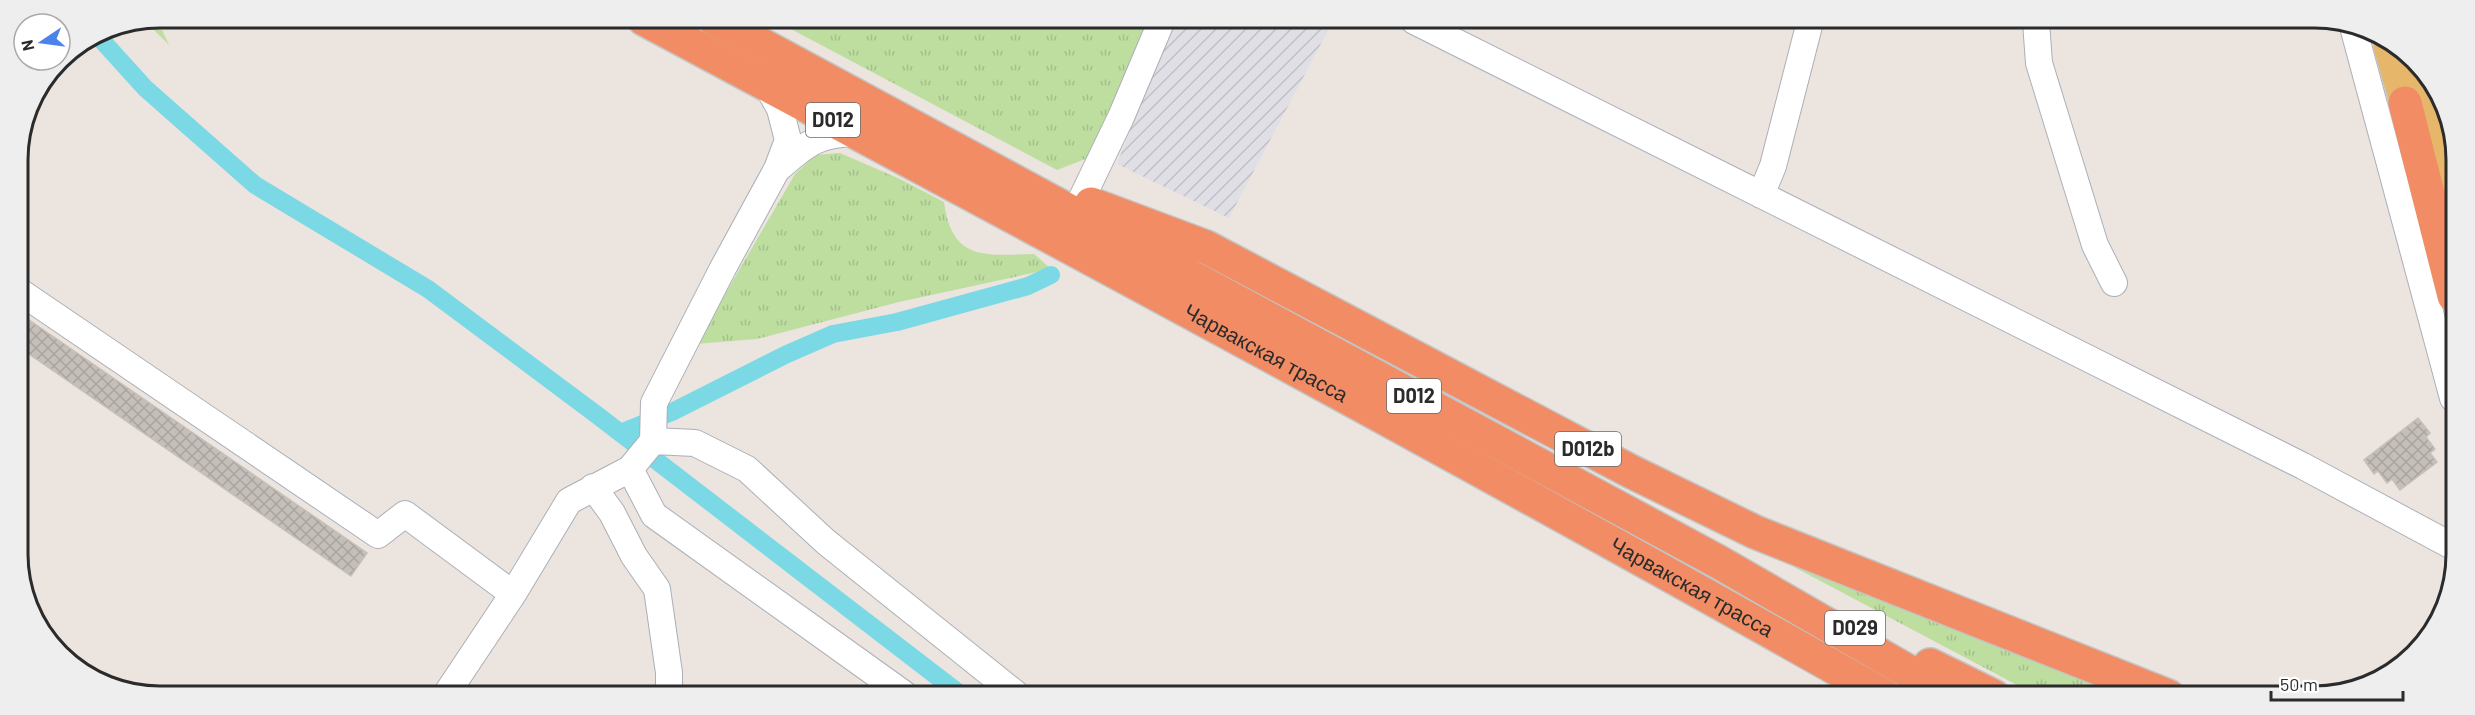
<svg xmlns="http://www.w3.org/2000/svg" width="2475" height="715" viewBox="0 0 2475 715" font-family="Barlow,sans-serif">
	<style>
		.industrial { fill: url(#industrial-furrows) }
		.grass { fill: url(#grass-tufts) }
		.forest { fill: url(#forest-firs) }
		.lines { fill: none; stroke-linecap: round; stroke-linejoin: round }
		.canal { stroke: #7ad9e5; stroke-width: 18 }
		.building { fill: url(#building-cross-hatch); stroke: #c7c0b8; stroke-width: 1.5 }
		.minor-casing { stroke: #abafb7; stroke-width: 28 }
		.major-casing { stroke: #c4c4c4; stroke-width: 34 }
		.highway-casing { stroke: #c4c4c4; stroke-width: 36 }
		.minor { stroke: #fff; stroke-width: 26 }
		.major { stroke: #e6b66a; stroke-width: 32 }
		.highway { stroke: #f18c64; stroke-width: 33 }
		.labels { text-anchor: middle; stroke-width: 6; stroke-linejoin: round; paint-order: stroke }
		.shield { fill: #fff; stroke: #6b6b6b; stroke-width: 1.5 }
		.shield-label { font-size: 20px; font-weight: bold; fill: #2b2b2b }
		.street-label { font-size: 21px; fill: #2b2b2b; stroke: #fff }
		.rim { fill: none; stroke: #2b2b2b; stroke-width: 3 }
	</style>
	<defs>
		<pattern id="industrial-furrows" width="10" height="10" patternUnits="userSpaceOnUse" patternTransform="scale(1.5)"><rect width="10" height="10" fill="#dfdfe5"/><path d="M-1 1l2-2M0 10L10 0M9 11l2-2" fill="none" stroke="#c0c0c5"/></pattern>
		<pattern id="grass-tufts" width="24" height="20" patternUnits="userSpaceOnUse" patternTransform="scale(1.5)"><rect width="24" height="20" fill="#bedea0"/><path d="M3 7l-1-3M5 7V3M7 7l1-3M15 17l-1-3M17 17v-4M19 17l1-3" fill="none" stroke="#a3bf8a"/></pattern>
		<pattern id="forest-firs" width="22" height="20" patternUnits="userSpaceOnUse" patternTransform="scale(1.5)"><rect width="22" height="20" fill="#bedea0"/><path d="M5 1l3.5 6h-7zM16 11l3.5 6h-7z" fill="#a3bf8a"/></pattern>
		<pattern id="building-cross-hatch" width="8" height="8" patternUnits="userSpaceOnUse" patternTransform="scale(1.5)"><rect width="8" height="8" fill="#c5bfba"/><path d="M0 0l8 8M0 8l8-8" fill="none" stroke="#a9a4a0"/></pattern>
	</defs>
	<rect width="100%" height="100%" fill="#ece4df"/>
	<path class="industrial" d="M1177,20l156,1 -104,197 -112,-54 39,-101z"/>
	<path class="grass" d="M772,19l383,1 -62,136 -36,14z
		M840,153l60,26 44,23c8,60 41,53 90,52l17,15 -152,33 -142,37 -61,5 99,-170 20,-19z
		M1764,551l374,145h-100z"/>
	<path class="forest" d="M157,19l12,26 -24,-24z"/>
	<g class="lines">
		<path class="canal" d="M97,35l48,53 110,97 173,104 169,126 363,279
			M620,433l52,-21 113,-57 48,-21 64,-12 131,-36 23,-11"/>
	</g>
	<path class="building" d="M19,313l348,240 -16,23 -332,-229z
		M2418,418l12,15 -4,4 9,12 -5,4 7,9 -37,28 -8,-11 -5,4 -9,-12 -4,3 -10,-14z"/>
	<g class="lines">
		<defs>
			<path id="minor" d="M1414,21l889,445 149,80
				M2036,22l3,41 56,182 19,38
				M2352,23l101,375
				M780,167c27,-24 40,-34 78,-34
				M1761,195l12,-29 37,-144
				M1081,200l40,-83 41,-97
				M19,291l359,244 27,-21 108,80
				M653,441l42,2 52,26 79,73 190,152
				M630,469l24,46 250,179
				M593,487l19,26 22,43 23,33 12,84v20
				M447,693l66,-99 56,-93 61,-32 23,-28 1,-38 69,-135 54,-99 11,-29 -8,-31 -11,-20 -6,-5"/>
			<path id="major" d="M2390,47l23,79
				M2418,64l36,120"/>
			<g id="highway">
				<path id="s1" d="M644,19c416,222 831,445 1241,677"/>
				<path d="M714,19l1003,542 234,135"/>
				<path d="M2405,103l49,193"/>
				<path d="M1091,204l115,43 424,224 125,61 413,164"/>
				<path d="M1930,665l63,31"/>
			</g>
		</defs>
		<use href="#minor" class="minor-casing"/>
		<use href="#major" class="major-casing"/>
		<use href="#highway" class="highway-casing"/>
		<use href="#minor" class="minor"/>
		<use href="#major" class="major"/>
		<use href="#highway" class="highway"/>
	</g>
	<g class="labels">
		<g class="shield">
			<rect x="806" y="103" width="54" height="34" rx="4.5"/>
			<rect x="1387" y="379" width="54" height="34" rx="4.5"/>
			<rect x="1555" y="432" width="66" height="34" rx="4.5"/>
			<rect x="1825" y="611" width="60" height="34" rx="4.5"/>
		</g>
		<g class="shield-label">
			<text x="833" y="127">D012</text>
			<text x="1414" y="403">D012</text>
			<text x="1588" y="456">D012b</text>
			<text x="1855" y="635">D029</text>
		</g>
		<g class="street-label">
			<text dy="7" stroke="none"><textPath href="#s1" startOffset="706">Чарвакская трасса</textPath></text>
			<text dy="7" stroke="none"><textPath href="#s1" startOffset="1192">Чарвакская трасса</textPath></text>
		</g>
	</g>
	<path d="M0 0H2475V715H0ZM160 28H2314A132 132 0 0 1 2446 160V554A132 132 0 0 1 2314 686H160A132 132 0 0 1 28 554V160A132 132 0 0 1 160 28Z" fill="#eee" fill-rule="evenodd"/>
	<path class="rim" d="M160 28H2314A132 132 0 0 1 2446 160V554A132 132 0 0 1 2314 686H160A132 132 0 0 1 28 554V160A132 132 0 0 1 160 28Z"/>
	<g transform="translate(42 42) rotate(257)"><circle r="28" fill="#ffffff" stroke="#aaaaaa" stroke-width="1.5"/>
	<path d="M0-4.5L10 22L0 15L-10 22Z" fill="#4c82ec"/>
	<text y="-9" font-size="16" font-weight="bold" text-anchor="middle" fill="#2b2b2b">N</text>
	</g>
	<path d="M2271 691v9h132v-9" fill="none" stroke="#2b2b2b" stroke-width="3"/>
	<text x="2280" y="691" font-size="18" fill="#2b2b2b" stroke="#ffffff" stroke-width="4.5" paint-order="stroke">50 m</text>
</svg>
